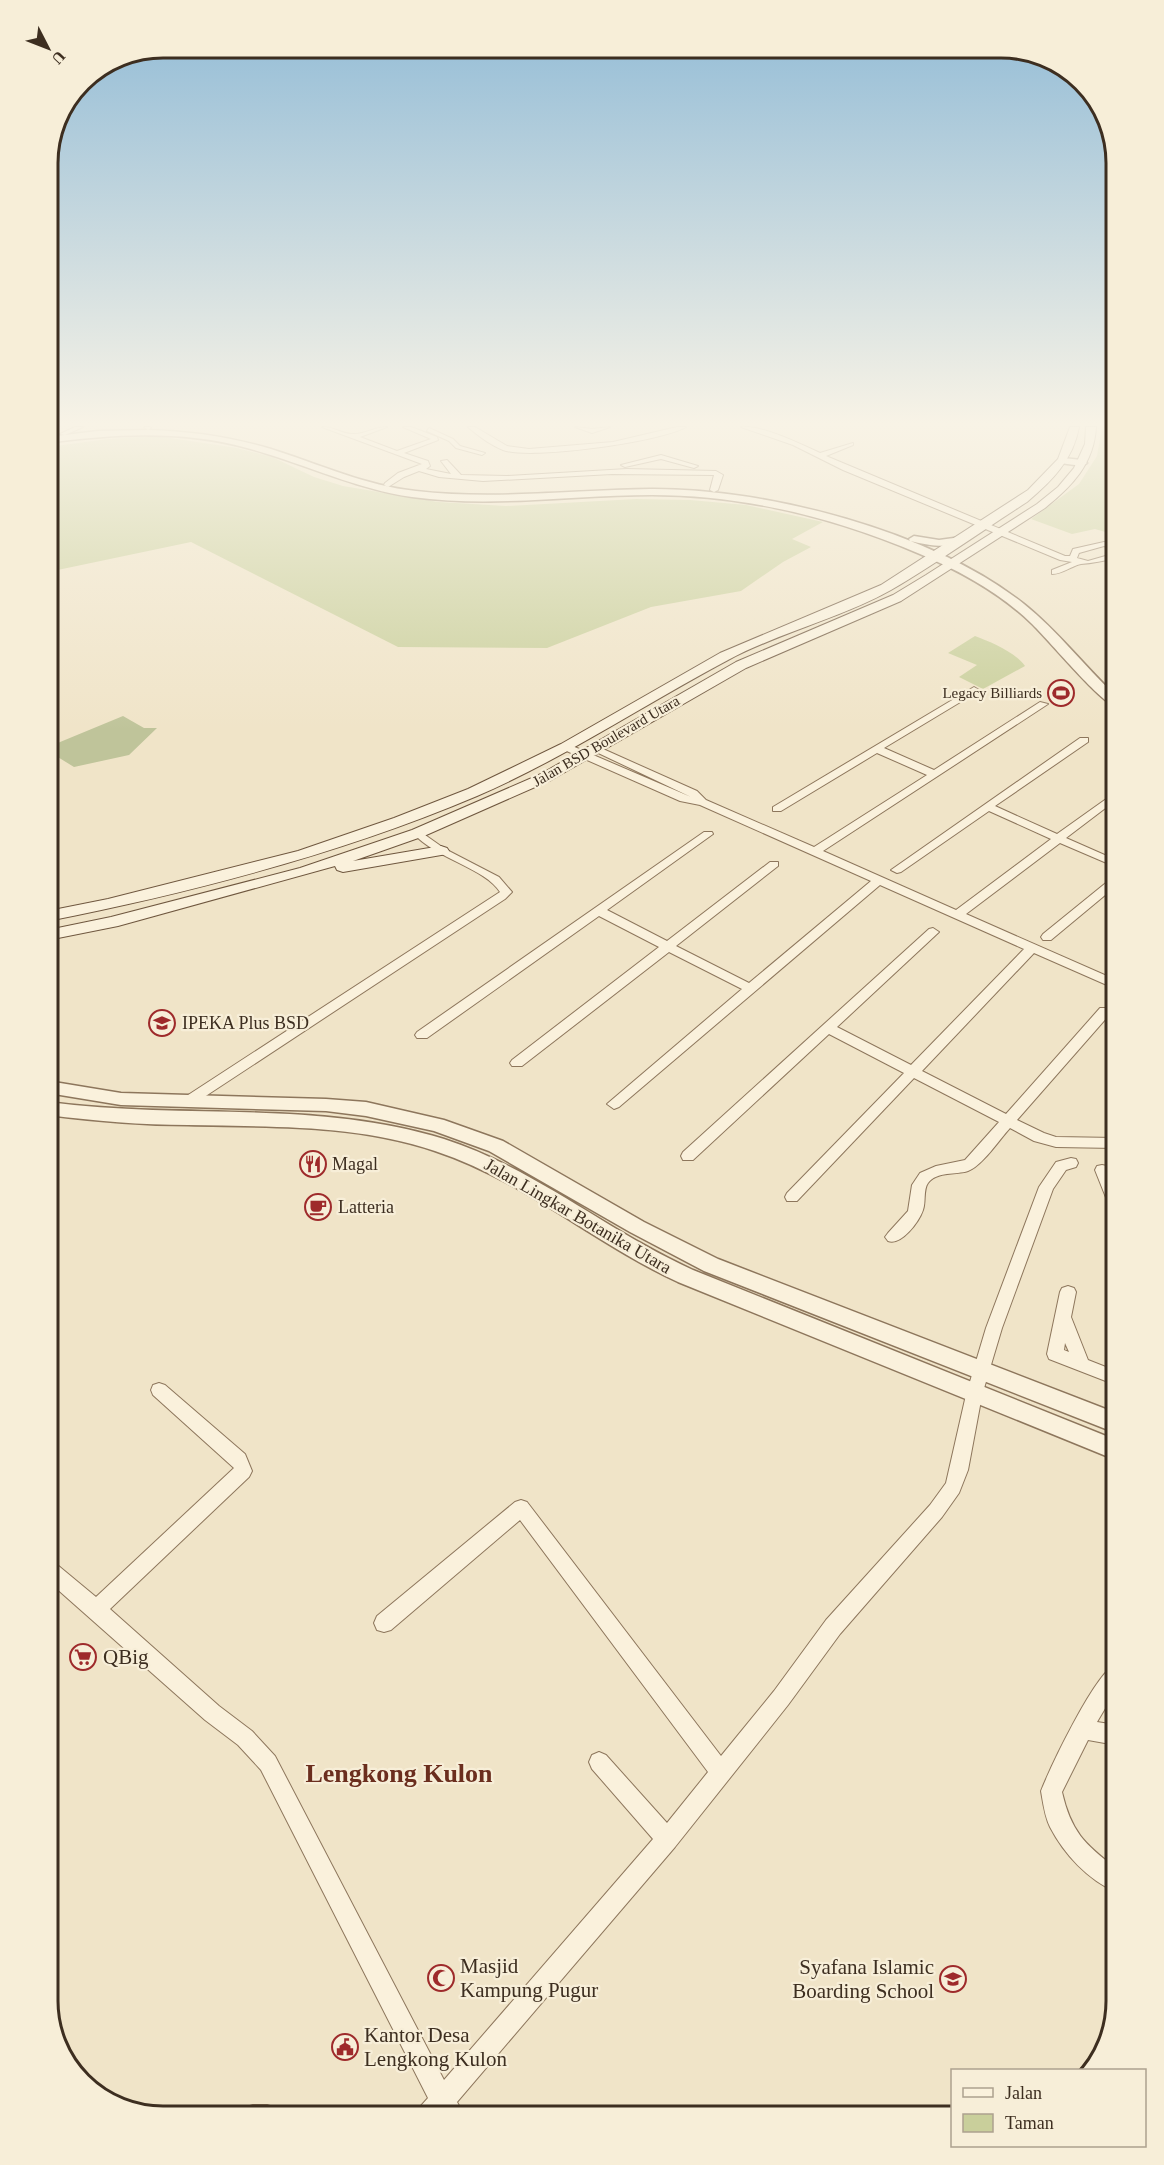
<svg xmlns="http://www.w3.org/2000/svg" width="1164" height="2165" viewBox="0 0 1164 2165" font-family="Georgia,serif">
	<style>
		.green { fill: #c9cf9b }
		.cemetery { fill: #bfc49a }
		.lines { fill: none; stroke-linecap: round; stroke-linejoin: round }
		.minor-casing { stroke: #8d765c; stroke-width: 2 }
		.tertiary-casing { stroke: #8d765c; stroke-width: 3 }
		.secondary-casing { stroke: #6f573f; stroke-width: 2 }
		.minor { fill: #faf1dc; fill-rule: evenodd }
		.tertiary { fill: #faf1dc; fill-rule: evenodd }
		.secondary { fill: #faf1dc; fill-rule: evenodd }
		.labels { text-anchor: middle; stroke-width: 4.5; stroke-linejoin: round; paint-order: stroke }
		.far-poi-label { font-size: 15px; fill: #3d2e20; stroke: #f7eed8; text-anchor: end }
		.far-street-label { font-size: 15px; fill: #3d2e20; stroke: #f7eed8 }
		.poi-label { font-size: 18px; fill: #3d2e20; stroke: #f7eed8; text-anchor: start }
		.street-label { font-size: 18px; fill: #3d2e20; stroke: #f7eed8 }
		.near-poi-label { font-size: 21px; fill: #3d2e20; stroke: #f7eed8; text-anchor: start }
		.near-quarter-label { font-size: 26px; font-weight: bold; fill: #6b2e1e; stroke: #f7eed8 }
		.rim { fill: none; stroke: #3d2e20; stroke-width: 3 }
	</style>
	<rect width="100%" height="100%" fill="#f0e4c8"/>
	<path class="green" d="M1102,427h14v108l-21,-6 -23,5 -41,-15 48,-35 18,-28z
		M157,436l80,12 35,9 42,20 29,9 95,16 68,4 130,-7 54,1 56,5 77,17 -31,17 19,8 -28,15 -42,29 -90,16 -104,41 -149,-1 -207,-105 -143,30v-125l60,-8z
		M975,636c16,6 40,16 50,30l-42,23 -24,-12 18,-12 -29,-12z"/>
	<path class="cemetery" d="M123,716l21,12h13l-28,27 -55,12 -26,-16v-4z"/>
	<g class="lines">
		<defs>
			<path id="minor" d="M75,427h8l-18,8 -5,-1z
				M144,427h6l1,1 -3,2z
				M322,427c11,-1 21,8 32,7 11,0 21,-7 33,-7l-27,10 37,14 34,-12 -28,-12h8l26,10 1,3 -34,13 24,8 2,5 -4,3 25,5 -10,-13 6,-1 14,15 46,1 120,-7 89,2 7,4 -5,15 -4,2 -4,-2 4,-15 -102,-1 -129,7 -44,-4 -20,-6 -15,6 -16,10 -4,-2 1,-2 13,-10 24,-9z
				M468,427h7l32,19 22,3 84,-7 64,-15h9c-26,15 -155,33 -183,23 -12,-5 -26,-15 -35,-23z
				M575,427l17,2 18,-2 -18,6z
				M741,427c21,-2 59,17 79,26l33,-10v2l-27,11 239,100h5l3,-7 31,-7 12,3v5l-12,-4 -25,7 -2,5 11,3 28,-8v5c-12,3 -23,5 -35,6 -10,2 -18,10 -29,10v-4l20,-8 -12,-2 -217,-90 -50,-25z
				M429,428l24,11 7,7 25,7 -3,2 -26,-7 -7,-7 -22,-10z
				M661,455l37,11 -4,2 -33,-9 -36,8 -4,-2z
				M974,687l5,3 -2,2 -93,56 50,22 106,-68 8,2 -225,147 133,59 95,-71 -62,-28 -88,61 -4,1 -6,-3 189,-132h8v4l-93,64 62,28 59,-42v8l-50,38 50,22v7l-56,-24 -94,71 150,66v9l-82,-36 -112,118 84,43 94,-106h10l1,3 -1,3 -93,106 27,13 12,4 60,1v10l-60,-1 -22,-6 -24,-13c-11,12 -28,38 -42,43 -12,4 -31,0 -40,12 -5,7 -2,19 -5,27 -4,12 -22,36 -35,31l-3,-4 3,-4 20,-22 4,-26 8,-12 16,-7 29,-6 34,-38 -85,-44 -117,123h-10l-2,-4 2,-4 117,-120 -75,-39 -136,126h-10l-2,-4 2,-4 246,-223 4,-1 6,4 -102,95 74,38 113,-116 -144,-64 -261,222 -5,2 -7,-5 135,-115 -73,-37 -147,114h-10l-2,-3 2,-3 147,-113 -60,-31 -172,122h-10l-2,-3 2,-3 287,-200h8l1,2 -106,76 60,31 103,-79h8v4l-102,80 73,37 122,-102 -171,-76 -20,-4 -118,-52v-4h8l121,52 -97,-46 5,-3 4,1 94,42 9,9 108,47 113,-72 -50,-22 -96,58h-8v-4z
				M418,830l27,19 54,28 13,15 -7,7 -313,206h-10l-2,-3 2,-3 318,-207c-15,-24 -64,-33 -87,-59z
				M1116,877v9l-65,54h-8l-2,-3 2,-3 69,-56z
				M1071,1158l5,1 2,4 -2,4 -10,3 -13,19 -51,139 -20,67 -14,75 -9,23 -17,24 -102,117 -52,71 -113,142 -218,255 8,15h-49l3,-9 9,-10 -167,-328 -23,-25 -33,-25 -157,-139v-21l7,3 41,34 138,-129 -81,-73 -2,-5 2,-5 6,-2 6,2 80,69 7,17 -3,6 -139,132 109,97 33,25 23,25 169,324 209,-241 -61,-70 -3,-7 3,-7 7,-3 7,3 61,68 41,-51 -188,-252 -129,110 -7,2 -7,-2 -3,-7 3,-7 138,-114 6,-2 6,2 194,254 53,-65 52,-71 104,-115 16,-22 20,-88 20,-67 53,-141 17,-25z
				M1102,1165l5,1 9,21v24l-5,-2 -2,-4 -14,-35 2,-4z
				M1068,1286l6,2 2,4 -5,25 17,43 28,11v14l-67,-26 -2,-5 13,-62 2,-4zM1065,1343l4,9 -5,-2z
				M1116,1664v26l-19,32 19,3v20l-28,-5 -26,52c9,39 22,52 54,76v24c-28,-12 -52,-38 -66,-65 -5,-10 -7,-24 -9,-36 10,-25 54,-118 75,-127z
				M253,2105h14l9,3 3,9h-38l3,-9z"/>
			<path id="tertiary" d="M148,430c42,1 83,7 123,19 48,15 95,37 145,42 78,9 156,-1 234,-2 116,-1 282,42 374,115 34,27 60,62 92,92v11c-18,-7 -67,-67 -85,-84 -32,-31 -71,-52 -111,-69 -84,-36 -176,-59 -268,-59 -79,0 -160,13 -240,2 -57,-8 -109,-34 -165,-49 -65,-18 -133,-14 -199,-5v-6l50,-6z
				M1063,458l19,2 5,3 -5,3 -22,-3 -2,-2z
				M914,536l25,4 22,-3 5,3c-14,10 -39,5 -56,1l-1,-2z
				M48,1081l73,12 205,6 40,3 78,18 59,21 141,81 74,37 398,154v20l-412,-162 -74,-39 -141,-81 -55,-20 -68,-15 -40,-5 -205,-6 -73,-12z
				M48,1102c134,18 266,-3 396,37 90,29 163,92 249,131l423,170v20l-438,-178c-84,-39 -155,-102 -243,-131 -80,-27 -163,-24 -247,-26 -47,0 -93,-4 -140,-10z"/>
			<path id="secondary" d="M1070,427h9c-6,33 -27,54 -52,75 -45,29 -90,61 -136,88 -50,28 -113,43 -163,70 -85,45 -163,98 -251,136 -137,58 -283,96 -429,125v-10l60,-12 190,-48 96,-33 74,-29 93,-45 159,-91 161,-68 147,-95 30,-31z
				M1086,427h10c-2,37 -24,59 -51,81l-144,93 -155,67 -195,112 -127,56 -71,25 88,-15 6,2 2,3 -2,3 -104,18 -6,-2 -2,-4 -217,60 -70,14v-10l63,-13 189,-49 112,-38 129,-56 195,-112 157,-67 33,-20 111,-71 21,-17 16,-19 11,-24z"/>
		</defs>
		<use href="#minor" class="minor-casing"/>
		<use href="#tertiary" class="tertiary-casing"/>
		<use href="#secondary" class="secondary-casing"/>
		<use href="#minor" class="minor"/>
		<use href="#tertiary" class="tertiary"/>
		<use href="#secondary" class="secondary"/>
	</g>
	<linearGradient id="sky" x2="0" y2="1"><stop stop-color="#8fbad6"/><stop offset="0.58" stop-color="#f8f3e6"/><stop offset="1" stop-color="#f8f3e6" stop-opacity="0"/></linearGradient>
	<rect width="1164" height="730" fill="url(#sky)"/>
	<defs>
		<symbol id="stadium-ring" viewBox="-11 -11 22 22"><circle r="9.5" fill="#f7eed8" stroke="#9e2a2b" stroke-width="1.5"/><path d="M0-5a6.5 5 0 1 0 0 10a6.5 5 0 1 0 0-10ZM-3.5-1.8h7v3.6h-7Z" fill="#9e2a2b"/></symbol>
		<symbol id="school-ring" viewBox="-11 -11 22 22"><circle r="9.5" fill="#f7eed8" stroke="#9e2a2b" stroke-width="1.5"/><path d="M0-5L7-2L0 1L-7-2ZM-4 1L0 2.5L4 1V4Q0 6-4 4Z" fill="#9e2a2b"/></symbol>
		<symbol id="restaurant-ring" viewBox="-11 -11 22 22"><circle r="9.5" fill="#f7eed8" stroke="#9e2a2b" stroke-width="1.5"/><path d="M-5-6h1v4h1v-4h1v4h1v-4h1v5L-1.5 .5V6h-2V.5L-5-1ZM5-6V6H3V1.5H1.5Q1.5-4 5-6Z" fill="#9e2a2b"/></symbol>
		<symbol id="cafe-ring" viewBox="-11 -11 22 22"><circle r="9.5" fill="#f7eed8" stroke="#9e2a2b" stroke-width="1.5"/><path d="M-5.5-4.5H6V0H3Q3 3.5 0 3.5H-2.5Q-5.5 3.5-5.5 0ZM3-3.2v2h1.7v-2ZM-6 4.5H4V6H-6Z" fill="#9e2a2b"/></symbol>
		<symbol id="supermarket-ring" viewBox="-11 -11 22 22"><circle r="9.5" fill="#f7eed8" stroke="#9e2a2b" stroke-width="1.5"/><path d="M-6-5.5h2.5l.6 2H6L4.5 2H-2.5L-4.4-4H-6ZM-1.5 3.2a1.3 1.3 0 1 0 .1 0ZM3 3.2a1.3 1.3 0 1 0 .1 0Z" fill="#9e2a2b"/></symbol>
		<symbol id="mosque-ring" viewBox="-11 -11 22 22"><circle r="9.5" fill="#f7eed8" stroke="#9e2a2b" stroke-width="1.5"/><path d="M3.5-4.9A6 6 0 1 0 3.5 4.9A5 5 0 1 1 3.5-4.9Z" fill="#9e2a2b"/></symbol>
		<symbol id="civic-ring" viewBox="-11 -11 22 22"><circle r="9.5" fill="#f7eed8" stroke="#9e2a2b" stroke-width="1.5"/><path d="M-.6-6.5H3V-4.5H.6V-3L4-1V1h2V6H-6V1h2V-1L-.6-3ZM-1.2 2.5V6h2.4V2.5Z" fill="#9e2a2b"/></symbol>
	</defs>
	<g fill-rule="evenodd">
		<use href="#stadium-ring" x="1046" y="678" width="30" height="30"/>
		<use href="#school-ring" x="147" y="1008" width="30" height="30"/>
		<use href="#restaurant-ring" x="298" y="1149" width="30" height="30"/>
		<use href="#cafe-ring" x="303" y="1192" width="30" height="30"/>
		<use href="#supermarket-ring" x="68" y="1642" width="30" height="30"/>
		<use href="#mosque-ring" x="426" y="1963" width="30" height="30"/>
		<use href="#school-ring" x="938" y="1964" width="30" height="30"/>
		<use href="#civic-ring" x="330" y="2032" width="30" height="30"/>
	</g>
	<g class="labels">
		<g class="far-poi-label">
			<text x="1042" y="698">Legacy Billiards</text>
		</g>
		<g class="far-street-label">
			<text transform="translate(606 741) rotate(-30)" y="5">Jalan BSD Boulevard Utara</text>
		</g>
		<g class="poi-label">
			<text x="182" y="1029">IPEKA Plus BSD</text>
			<text x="332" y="1170">Magal</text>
			<text x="338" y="1213">Latteria</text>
		</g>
		<g class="street-label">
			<text transform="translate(578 1216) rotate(30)" y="6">Jalan Lingkar Botanika Utara</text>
		</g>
		<g class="near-poi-label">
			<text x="103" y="1664">QBig</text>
			<text x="460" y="1973">Masjid<tspan x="460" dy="24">Kampung Pugur</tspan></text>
			<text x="934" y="1974" text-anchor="end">Syafana Islamic<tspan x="934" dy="24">Boarding School</tspan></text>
			<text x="364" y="2042">Kantor Desa<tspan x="364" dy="24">Lengkong Kulon</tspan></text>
		</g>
		<g class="near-quarter-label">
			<text x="399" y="1782">Lengkong Kulon</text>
		</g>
	</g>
	<path d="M0 0H1164V2165H0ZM163 58H1001A105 105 0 0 1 1106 163V2001A105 105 0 0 1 1001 2106H163A105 105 0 0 1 58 2001V163A105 105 0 0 1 163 58Z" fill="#f7eed8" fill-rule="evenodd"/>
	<path class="rim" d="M163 58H1001A105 105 0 0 1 1106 163V2001A105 105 0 0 1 1001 2106H163A105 105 0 0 1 58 2001V163A105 105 0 0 1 163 58Z"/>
	<rect x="951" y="2069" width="195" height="78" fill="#f7eed8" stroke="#ada18e" stroke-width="1.5"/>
	<rect x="963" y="2088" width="30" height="9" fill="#faf1dc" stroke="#ada18e" stroke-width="1.5"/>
	<text x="1005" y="2099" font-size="18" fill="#3d2e20">Jalan</text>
	<rect x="963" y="2114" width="30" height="18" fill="#c9cf9b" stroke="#ada18e" stroke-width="1.5"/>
	<text x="1005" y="2129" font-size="18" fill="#3d2e20">Taman</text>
	<g transform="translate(48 48) rotate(132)" stroke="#f7eed8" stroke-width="4.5" paint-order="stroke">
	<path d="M0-4.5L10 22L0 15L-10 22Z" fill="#3d2e20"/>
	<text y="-9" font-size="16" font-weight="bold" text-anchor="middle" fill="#3d2e20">U</text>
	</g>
</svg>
